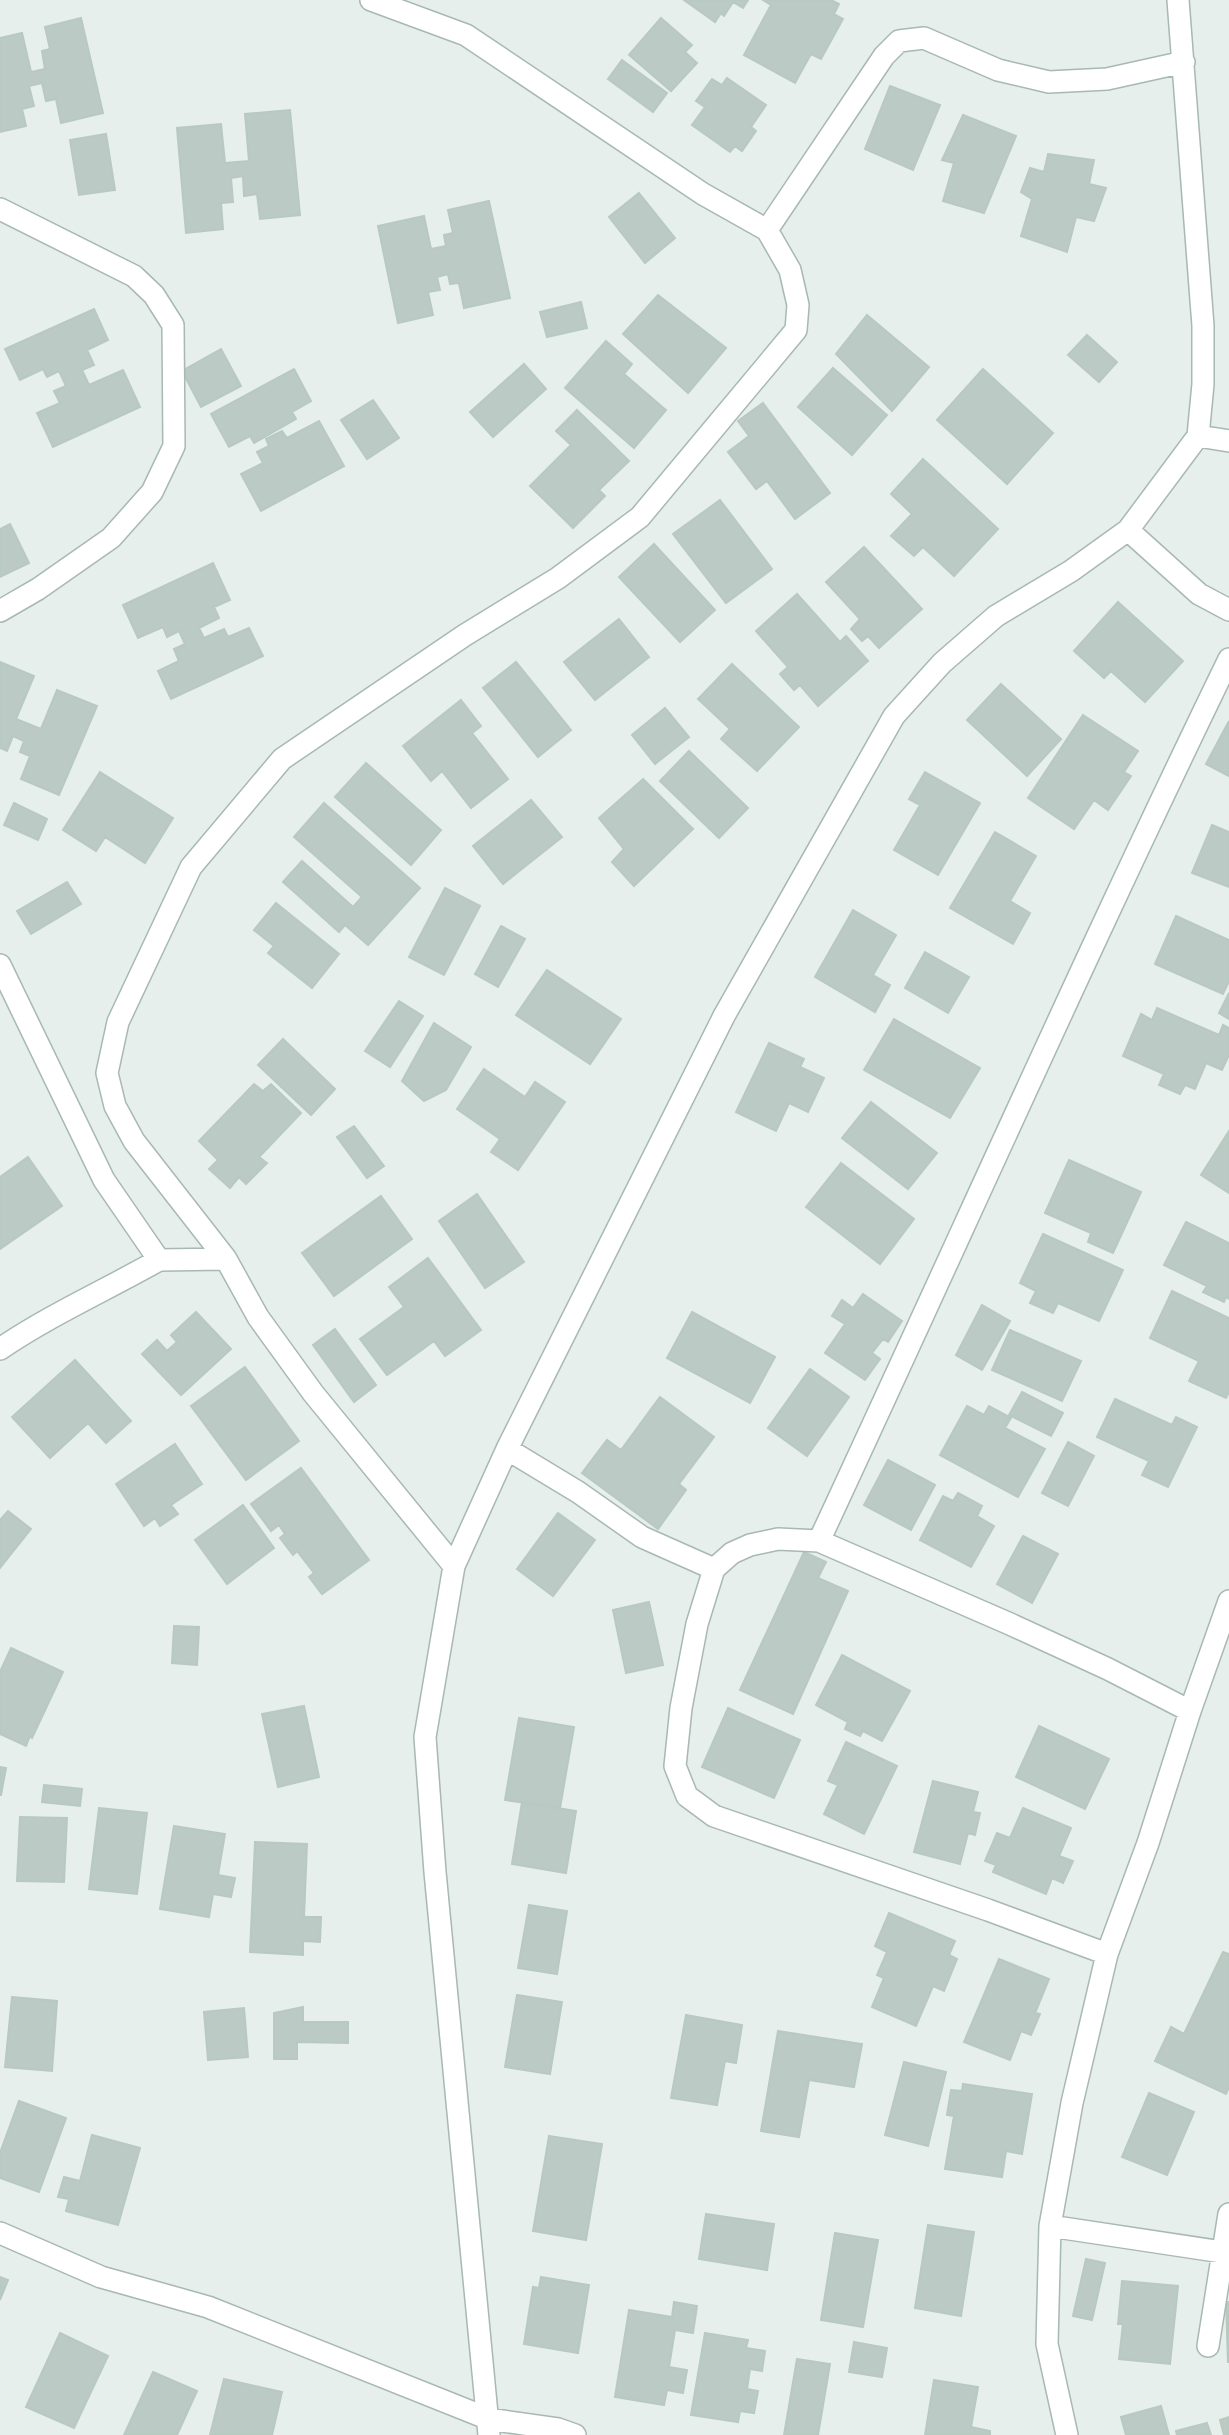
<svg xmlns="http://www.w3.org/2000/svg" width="1229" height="2435" viewBox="0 0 1229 2435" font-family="'Space Grotesk',sans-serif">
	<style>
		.building { fill: #bbcac4; stroke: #b8c9c2; stroke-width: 2 }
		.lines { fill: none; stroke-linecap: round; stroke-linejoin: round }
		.minor-casing { stroke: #a8b8b2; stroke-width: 24 }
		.minor { stroke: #fff; stroke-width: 21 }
	</style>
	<rect width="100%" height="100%" fill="#e6efeb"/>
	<path class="building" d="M684,0h64l-5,8 -10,-6 -9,14 -3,-3 -6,9z
		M763,0h68l8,4 -5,10 9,5 -22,40 -10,-5 -16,29 -51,-28 27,-50z
		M81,18l22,95 -42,10 -5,-24 -10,2 -4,-18 -13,3 5,20 -12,3 4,17 -26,6v-94l22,-5 9,39 14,-3 -3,-18 8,-2 -5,-22z
		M661,18l31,27 -7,7 12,11 -26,28 -42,-36z
		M622,60l45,33 -14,19 -45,-33z
		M727,78l39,27 -15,22 5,4 -14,20 -7,-5 -5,6 -38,-27 13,-18 -9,-6 16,-22 10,6z
		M890,86l50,19 -27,65 -48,-21z
		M290,110l10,105 -40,4 -3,-25 -13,2 -1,-20 -12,2 2,24 -12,1 2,26 -37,4 -9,-105 44,-4 4,39 24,-2 -4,-47z
		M963,115l53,21 -32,77 -41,-12 11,-38 -12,-3z
		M106,134l9,56 -36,5 -9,-55z
		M1048,154l46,6 -5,24 17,4 -12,33 -18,-4 -9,35 -46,-16 11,-37 -11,-7 9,-24 14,4z
		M639,193l36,45 -30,25 -36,-46z
		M489,201l21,97 -46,10 -5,-25 -9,1 -2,-10 -11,3 3,13 -12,2 5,23 -35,8 -20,-97 46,-10 7,33 15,-3 -2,-11 9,-2 -5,-23z
		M658,295l68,53 -38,45 -65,-59z
		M581,302l6,26 -40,9 -7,-25z
		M94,309l14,31 -21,10 7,15 -12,5 7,15 34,-15 17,37 -87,40 -16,-34 23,-10 -6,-12 12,-5 -7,-15 -12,6 -4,-8 -23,11 -15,-31z
		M867,315l62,52 -37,44 -56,-57z
		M1087,335l30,27 -18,20 -31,-27z
		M606,341l26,23 -8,10 42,36 -32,38 -69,-60z
		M221,349l20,37 -40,21 -19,-36z
		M524,364l22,25 -53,48 -23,-25z
		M833,368l54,47 -35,40 -54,-48z
		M294,369l17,32 -19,11 4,7 -42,24 -4,-7 -21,11 -18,-33z
		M983,369l70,64 -46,51 -70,-64z
		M373,400l26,38 -32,21 -26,-39z
		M763,403l67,90 -35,26 -28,-38 -11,8 -28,-37 21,-16 -11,-15z
		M577,410l52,51 -30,29 6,6 -32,32 -43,-42 41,-41 -15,-14z
		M319,421l25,45 -83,45 -20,-37 22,-11 -6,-11 12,-6 -3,-7 16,-8 5,7z
		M923,459l75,70 -44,47 -31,-29 -9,9 -23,-20 21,-22 -21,-20z
		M720,500l52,69 -46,34 -53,-69z
		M10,524l19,39 -29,14v-48z
		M654,544l61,66 -35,32 -61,-65z
		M864,547l58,62 -43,39 -11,-12 -6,5 -11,-12 9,-10 -34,-37z
		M213,563l17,37 -16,7 5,11 -20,10 5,10 20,-9 4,8 21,-9 14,28 -92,43 -13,-28 21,-10 -5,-12 11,-5 -6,-13 -12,6 -4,-10 -25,11 -15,-33z
		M797,594l43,48 6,-6 22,25 -50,45 -18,-21 -6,5 -14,-16 8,-7 -32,-36z
		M1118,602l65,59 -38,41 -34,-31 -7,7 -30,-27z
		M619,619l30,38 -54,43 -31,-38z
		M0,662l34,14 -18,43 25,10 16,-39 40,16 -38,89 -38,-16 9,-23 -10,-4 4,-11 -11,-5 -6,15 -7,-3z
		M516,662l55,68 -33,27 -55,-69z
		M732,664l67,63 -42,44 -36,-32 9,-10 -32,-30z
		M1001,684l60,55 -34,37 -60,-56z
		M461,700l20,26 -9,7 36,46 -37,29 -29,-37 -11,10 -28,-35z
		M665,708l24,29 -34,27 -23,-29z
		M1083,715l55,36 -14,21 7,4 -23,34 -14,-10 -20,29 -46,-31z
		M1229,721v55l-23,-12z
		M689,751l59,57 -29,30 -59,-57z
		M366,763l75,67 -30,35 -76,-68z
		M100,772l73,46 -28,45 -40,-26 -9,14 -33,-21z
		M925,772l55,31 -42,72 -44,-25 26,-45 -11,-6z
		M643,779l50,50 -59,57 -22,-24 12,-13 -25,-31z
		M531,800l31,37 -59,47 -30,-38z
		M14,803l33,16 -9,21 -34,-15z
		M324,803l96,85 -52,57 -23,-20 -6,7 -56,-50 19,-21 51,46 9,-10 -68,-60z
		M1212,825l17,7v55l-37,-14z
		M995,832l41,24 -26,45 20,12 -17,31 -63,-36z
		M67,882l14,22 -50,30 -14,-23z
		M445,888l35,18 -36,69 -35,-18z
		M276,903l63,51 -27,34 -44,-35 6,-7 -20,-16z
		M853,910l43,25 -23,40 17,10 -15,27 -60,-35z
		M1176,916l53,24v41l-6,13 -68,-30z
		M501,926l24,13 -27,48 -23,-13z
		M925,952l44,25 -21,36 -43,-25z
		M547,970l74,49 -31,45 -74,-49z
		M1229,993v26l-10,-6z
		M399,1001l24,15 -33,51 -25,-16z
		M1157,1008l62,27 4,-10 6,3v27l-7,15 -16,-7 -11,26 -10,-4 -5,9 -21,-9 5,-11 -41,-18 18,-42 11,6z
		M894,1019l86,49 -30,50 -86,-48z
		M434,1023l37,24 -25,43 -22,11 -22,-20z
		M283,1039l52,50 -24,26 -53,-50z
		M769,1043l35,16 -4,8 24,11 -16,34 -19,-9 -13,28 -40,-19z
		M484,1069l41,28 10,-15 30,20 -47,68 -27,-18 9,-13 -43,-30z
		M254,1084l9,7 8,-7 30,29 -42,44 8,6 -21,21 -7,-7 -9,11 -21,-19 9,-9 -19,-19z
		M871,1102l66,51 -29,36 -66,-51z
		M354,1126l30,40 -17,12 -30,-41z
		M1229,1131v62l-28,-18z
		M28,1157l34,49 -62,43v-72z
		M1069,1160l72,32 -28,61 -25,-11 3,-9 -46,-20z
		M841,1163l73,56 -34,45 -74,-57z
		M477,1194l47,68 -39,26 -46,-67z
		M381,1196l31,43 -78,57 -32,-43z
		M1186,1222l43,21v56l-3,-2 -2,5 -21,-10 4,-6 -43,-21z
		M1043,1234l80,36 -24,51 -41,-18 -5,10 -23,-10 6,-12 -16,-8z
		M428,1258l53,72 -36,26 -11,-15 -47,34 -27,-36 44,-32 -15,-20z
		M1172,1291l57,27v74l-3,6 -37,-17 10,-20 -49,-23z
		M863,1294l39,27 -14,21 -5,-3 -11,14 8,6 -15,21 -40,-27 20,-29 -13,-8 10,-16 11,8z
		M982,1305l28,16 -28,49 -26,-15z
		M196,1312l35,37 -50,46 -39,-41 15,-14 10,11 10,-9 -6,-7z
		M692,1312l83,45 -25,46 -83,-45z
		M335,1329l41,56 -22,17 -41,-57z
		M1010,1330l71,31 -19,40 -70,-31z
		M75,1360l56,61 -25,22 -18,-20 -38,35 -38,-41z
		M245,1367l54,74 -53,39 -55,-74z
		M810,1369l39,28 -42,59 -39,-28z
		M1022,1392l41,21 -12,23 -42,-21z
		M660,1397l54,40 -35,47 7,6 -28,39 -76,-56 25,-33 14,10z
		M1115,1399l57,26 4,-8 21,10 -29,60 -26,-12 7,-14 -52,-24z
		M967,1406l17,9 5,-9 22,12 -6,10 40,21 -27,48 -78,-42z
		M1068,1442l26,14 -26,50 -26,-13z
		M175,1444l27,40 -31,21 7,9 -18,12 -5,-8 -11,8 -28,-42z
		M888,1460l47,25 -24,45 -47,-25z
		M301,1468l68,92 -47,34 -13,-17 5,-4 -17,-22 -4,4 -13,-17 5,-4 -6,-9 -8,6 -20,-27z
		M958,1493l24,13 -5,10 17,10 -23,41 -51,-27 23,-44 10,5z
		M243,1505l31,43 -47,36 -32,-44z
		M8,1511l23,18 -31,39v-48z
		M558,1513l37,27 -42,56 -36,-27z
		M1023,1536l35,18 -26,49 -35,-19z
		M804,1552l22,10 -8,16 30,13 -55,123 -53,-24z
		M649,1602l14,63 -37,8 -13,-63z
		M174,1626l25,1 -2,38 -25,-2z
		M11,1648l52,24 -31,66 -2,-2 -4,10 -26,-12v-62z
		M842,1655l68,36 -28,50 -19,-10 -3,5 -15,-7 3,-7 -32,-17z
		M304,1706l15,71 -41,10 -16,-73z
		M728,1708l72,32 -26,58 -72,-31z
		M519,1718l55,9 -14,81 -55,-8z
		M1039,1726l70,33 -24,50 -69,-32z
		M846,1742l51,24 -33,68 -40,-20 14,-29 -10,-4z
		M0,1767l6,1 -5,27h-1z
		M933,1781l45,11 -5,20 7,1 -5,22 -7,-2 -8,31 -46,-12z
		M44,1785l38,4 -2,17 -38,-4z
		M522,1802l54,9 -10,62 -54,-9z
		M99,1808l48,5 -10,81 -48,-5z
		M1023,1808l48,20 -12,28 14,5 -10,22 -11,-5 -6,16 -53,-22 3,-7 -11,-4 12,-28 13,5z
		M20,1817l47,1 -3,64 -47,-1z
		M174,1826l51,8 -7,41 17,3 -4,19 -18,-3 -4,23 -49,-8z
		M255,1842l52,2 -3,73h17l-1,25 -17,-1v14l-53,-3z
		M529,1905l38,6 -10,63 -39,-6z
		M889,1913l66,28 -6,14 8,4 -13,32 -11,-5 -17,40 -44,-19 12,-29 -7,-3 10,-23 -12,-6z
		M1223,1952l6,2v133l-3,7 -71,-33 16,-34 13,7z
		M999,1959l50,20 -14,34 5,1 -9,21 -10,-4 -11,29 -46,-18z
		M517,1995l45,7 -12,72 -45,-7z
		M12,1997l45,4 -5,70 -47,-4z
		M303,2007v15h45v21l-51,-1v17h-23v-46z
		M244,2008l4,49 -40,3 -4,-48z
		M686,2015l56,10 -6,38 -11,-2 -8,44 -46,-7z
		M778,2031l84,13 -8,43 -45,-7 -10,57 -38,-6z
		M904,2062l42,10 -18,74 -43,-11z
		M963,2084l69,10 -10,60 -16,-3 -4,26 -57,-8 9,-53 -7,-1 4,-25 11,1z
		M1149,2093l45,19 -27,63 -45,-18z
		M19,2101l47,17 -27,74 -39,-14v-25z
		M92,2135l48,13 -22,77 -52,-14 3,-12 -11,-2 6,-20 16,4z
		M549,2136l53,8 -16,96 -53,-9z
		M706,2214l68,10 -7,46 -68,-11z
		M928,2225l46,7 -13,84 -46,-8z
		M835,2233l43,7 -15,87 -42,-7z
		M1086,2259l19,4 -13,57 -19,-4z
		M0,2277l8,3 -8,20z
		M541,2277l48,8 -11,68 -54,-9 9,-57 6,1z
		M1122,2281l56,5 -8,78 -51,-5 4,-35h-5z
		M674,2302l23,4 -4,27 -18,-3 -6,37 18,3 -4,23 -16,-3 -3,15 -49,-8 14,-87 43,7z
		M1226,2302h3v60h-1z
		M60,2333l48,23 -34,72 -48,-21z
		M705,2333l43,7 -2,8 19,3 -3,20 -12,-2 -3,20 11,2 -4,22 -14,-2 -2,11 -47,-7z
		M854,2342l33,6 -5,29 -33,-5z
		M797,2359l33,5 -12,71h-34z
		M153,2372l44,19 -20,44h-53z
		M224,2379l58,13 -10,43h-62z
		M934,2380l44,7 -7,40 19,4v4h-65z
		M1161,2406l8,29h-43l-5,-18z
		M1229,2417v18h-5l-4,-15z
		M1207,2423l4,12h-34l-1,-4z"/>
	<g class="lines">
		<defs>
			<path id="minor" d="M0,209l134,67 20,19 19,30 1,121 -22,46 -41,46 -73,51 -38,22
				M767,230l117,-174 15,-15 25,-3 74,32 51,12 58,-3 77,-17
				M1198,436l31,5
				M1128,530l71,64 30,16
				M0,965l104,215 55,80c-53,30 -109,55 -159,89
				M226,1259l-92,-118 -19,-35 -8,-33 11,-51 73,-155 91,-108 183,-124 93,-57 82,-61 156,-187 2,-25 -8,-35 -23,-40 -64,-36 -237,-159 -95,-35
				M159,1260l67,-1 32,58 55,76 141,173
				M507,1449l71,43 64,45 72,32 -17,55 -16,84 -6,58 12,30 27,20 274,94 119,44
				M819,1541c137,-294 268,-590 410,-882
				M714,1569l18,-16 18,-8 28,-6 41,2 191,83 98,45 82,42
				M1050,2226l179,27
				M0,2233l101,44 107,30 281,112 69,10 17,6
				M1208,2346l21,-132
				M489,2435l-54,-563 -10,-135 29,-171 53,-117 217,-433 170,-300 48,-53 54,-47 75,-45 57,-41 70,-94 5,-52v-58l-25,-326
				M1067,2435l-20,-91 3,-118 22,-123 35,-149 41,-111 42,-132 39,-110"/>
		</defs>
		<use href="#minor" class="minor-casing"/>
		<use href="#minor" class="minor"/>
	</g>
</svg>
